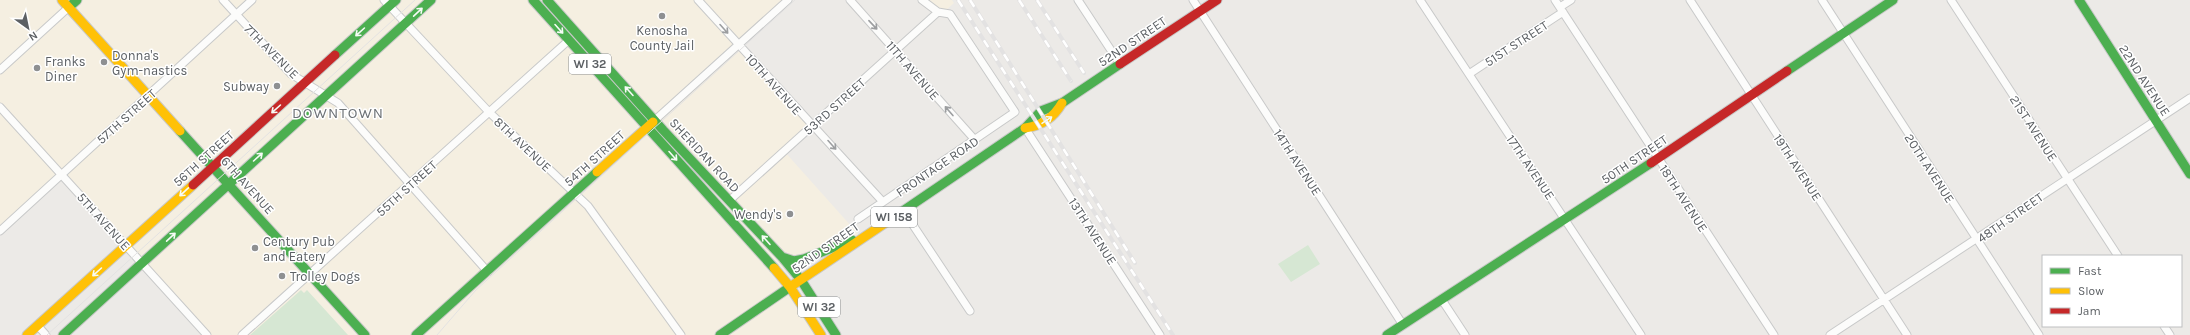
<svg xmlns="http://www.w3.org/2000/svg" width="2190" height="335" viewBox="0 0 2190 335" font-family="Karla,sans-serif">
	<style>
		.commercial { fill: #f5efe1 }
		.green { fill: #d6e7d3 }
		.lines { fill: none; stroke-linecap: round; stroke-linejoin: round }
		.street-casing { stroke: #c8c9c9; stroke-width: 9 }
		.fast-casing { stroke: #c8c9c8; stroke-width: 11 }
		.slow-casing { stroke: #c8c9c8; stroke-width: 11 }
		.jam-casing { stroke: #c8c9c8; stroke-width: 11 }
		.street { stroke: #fcfcfb; stroke-width: 7 }
		.fast { stroke: #4caf50; stroke-width: 9 }
		.slow { stroke: #ffc107; stroke-width: 9 }
		.jam { stroke: #c62828; stroke-width: 9 }
		.tram { stroke: #e3e2e2; stroke-width: 1 }
		.rail-casing { stroke: #e3e2e2; stroke-width: 4 }
		.rail { stroke: #fff; stroke-width: 2.5; stroke-dasharray: 8; stroke-linecap: butt }
		.oneway { stroke: #f6fbf6 }
		.oneway2 { stroke: #9c9ea0 }
		.poi-dot { fill: #8e9092; stroke: #fff; stroke-width: 1.5 }
		.labels { text-anchor: middle; stroke-width: 3; stroke-linejoin: round; paint-order: stroke }
		.shield { fill: #fff; stroke: #8d9092; stroke-width: 1 }
		.shield-label { font-size: 12px; font-weight: bold; fill: #5c6064 }
		.poi-label { font-size: 13px; fill: #5c6064; stroke: #fff; text-anchor: start }
		.street-label { font-size: 13px; fill: #5c6064; stroke: #fff }
		.quarter-label { font-size: 15px; letter-spacing: 1px; fill: #6d7276; stroke: #fff }
	</style>
	<rect width="100%" height="100%" fill="#eceae7"/>
	<path class="commercial" d="M0,0h788l-49,45 73,80 -28,26 76,85 -56,23h-23l9,28 30,48h-613l-145,-161 -62,57z
		M922,0h30l2,3 -10,9z"/>
	<path class="green" d="M1308,245l12,19 -29,18 -13,-18z
		M301,290l3,3 3,-3 41,45h-98z"/>
	<g class="lines">
		<defs>
			<path id="street" d="M223,0l68,74 47,29 150,169
				M384,0l105,112 99,94 93,129
				M698,0l185,202
				M850,0l125,140
				M1078,0l42,64
				M1193,0l210,325
				M1420,0l221,335
				M1555,0l219,335
				M1690,0l217,335
				M1822,0l217,335
				M1951,0l167,256
				M1560,7l11,-7
				M0,70l69,-63
				M1469,74l94,-62
				M0,107l207,228
				M655,120l133,-120
				M1025,128l135,207
				M730,200l208,-188
				M903,210l67,101
				M858,219l157,-107 -65,-98 -12,-2 -16,-12
				M0,231l252,-231
				M1442,300l23,35
				M38,326l8,9
				M2164,326l6,9
				M242,335l327,-295
				M1830,335l360,-237"/>
			<path id="fast" d="M533,0l241,268
				M547,0l116,130 119,127 19,23 35,55
				M2079,0l111,174
				M69,7l8,-7
				M335,55l61,-55
				M1787,71l106,-71
				M180,131l185,204
				M894,217l131,-89 16,-17 21,-8 58,-39
				M782,257l12,4 10,-2 48,-19
				M63,335l368,-335
				M416,335l181,-163
				M720,335l70,-48
				M1387,335l264,-172"/>
			<path id="slow" d="M62,0l118,131
				M1025,128c16,-2 29,-11 37,-25
				M597,172l56,-50
				M774,268l16,19 31,48
				M790,287l104,-70
				M27,335l166,-150"/>
			<path id="jam" d="M1120,64l97,-64
				M1651,163l136,-92
				M193,185l142,-130"/>
		</defs>
		<use href="#street" class="street-casing"/>
		<use href="#fast" class="fast-casing"/>
		<use href="#slow" class="slow-casing"/>
		<use href="#jam" class="jam-casing"/>
		<use href="#street" class="street"/>
		<use href="#fast" class="fast"/>
		<use href="#slow" class="slow"/>
		<use href="#jam" class="jam"/>
		<path class="tram" d="M47,335l368,-335
			M437,335l39,-45 319,-290"/>
		<defs>
			<path id="rail" d="M958,0l215,335
				M970,0l165,263
				M1019,0l52,81
				M1037,0l47,73"/>
		</defs>
		<use href="#rail" class="rail-casing"/>
		<use href="#rail" class="rail"/>
	</g>
	<defs><path id="oneway-shaft" d="M-6 0H5M1.5-3L5.5 0L1.5 3" fill="none" stroke-width="1.6" stroke-linecap="round" stroke-linejoin="round"/></defs>
	<g class="oneway">
		<use href="#oneway-shaft" transform="translate(418 12) rotate(-43)"/>
		<use href="#oneway-shaft" transform="translate(559 29) rotate(48)"/>
		<use href="#oneway-shaft" transform="translate(360 32) rotate(138)"/>
		<use href="#oneway-shaft" transform="translate(629 91) rotate(-132)"/>
		<use href="#oneway-shaft" transform="translate(276 109) rotate(138)"/>
		<use href="#oneway-shaft" transform="translate(1047 120) rotate(-34)"/>
		<use href="#oneway-shaft" transform="translate(673 156) rotate(48)"/>
		<use href="#oneway-shaft" transform="translate(258 157) rotate(-42)"/>
		<use href="#oneway-shaft" transform="translate(184 192) rotate(137)"/>
		<use href="#oneway-shaft" transform="translate(171 237) rotate(-43)"/>
		<use href="#oneway-shaft" transform="translate(766 240) rotate(-132)"/>
		<use href="#oneway-shaft" transform="translate(97 272) rotate(138)"/>
	</g>
	<g class="oneway2">
		<use href="#oneway-shaft" transform="translate(873 25) rotate(47)"/>
		<use href="#oneway-shaft" transform="translate(724 29) rotate(48)"/>
		<use href="#oneway-shaft" transform="translate(949 111) rotate(-131)"/>
		<use href="#oneway-shaft" transform="translate(832 145) rotate(48)"/>
	</g>
	<g class="poi-dot">
		<circle cx="662" cy="16" r="4"/>
		<circle cx="104" cy="62" r="4"/>
		<circle cx="37" cy="68" r="4"/>
		<circle cx="277" cy="86" r="4"/>
		<circle cx="790" cy="214" r="4"/>
		<circle cx="255" cy="248" r="4"/>
		<circle cx="282" cy="276" r="4"/>
	</g>
	<g class="labels">
		<g class="shield">
			<rect x="569" y="54" width="42" height="20" rx="3"/>
			<rect x="871" y="207" width="46" height="20" rx="3"/>
			<rect x="798" y="297" width="42" height="20" rx="3"/>
		</g>
		<g class="shield-label">
			<text x="590" y="68">WI 32</text>
			<text x="894" y="221">WI 158</text>
			<text x="819" y="311">WI 32</text>
		</g>
		<g class="poi-label">
			<text x="662" y="35" text-anchor="middle">Kenosha<tspan x="662" dy="15">County Jail</tspan></text>
			<text x="112" y="60">Donna's<tspan x="112" dy="15">Gym-nastics</tspan></text>
			<text x="45" y="66">Franks<tspan x="45" dy="15">Diner</tspan></text>
			<text x="269" y="91" text-anchor="end">Subway</text>
			<text x="782" y="219" text-anchor="end">Wendy's</text>
			<text x="263" y="246">Century Pub<tspan x="263" dy="15">and Eatery</tspan></text>
			<text x="290" y="281">Trolley Dogs</text>
		</g>
		<g class="street-label">
			<text transform="translate(1132 41) rotate(-34)" y="5">52ND STREET</text>
			<text transform="translate(1516 43) rotate(-33)" y="5">51ST STREET</text>
			<text transform="translate(272 51) rotate(45)" y="5">7TH AVENUE</text>
			<text transform="translate(913 70) rotate(49)" y="5">11TH AVENUE</text>
			<text transform="translate(2145 80) rotate(57)" y="5">22ND AVENUE</text>
			<text transform="translate(774 84) rotate(48)" y="5">10TH AVENUE</text>
			<text transform="translate(834 106) rotate(-42)" y="5">53RD STREET</text>
			<text transform="translate(126 116) rotate(-42)" y="5">57TH STREET</text>
			<text transform="translate(2034 128) rotate(57)" y="5">21ST AVENUE</text>
			<text transform="translate(523 144) rotate(43)" y="5">8TH AVENUE</text>
			<text transform="translate(705 155) rotate(47)" y="5">SHERIDAN ROAD</text>
			<text transform="translate(203 158) rotate(-42)" y="5">56TH STREET</text>
			<text transform="translate(594 158) rotate(-42)" y="5">54TH STREET</text>
			<text transform="translate(1634 159) rotate(-34)" y="5">50TH STREET</text>
			<text transform="translate(1298 162) rotate(57)" y="5">14TH AVENUE</text>
			<text transform="translate(937 166) rotate(-34)" y="5">FRONTAGE ROAD</text>
			<text transform="translate(1531 167) rotate(56)" y="5">17TH AVENUE</text>
			<text transform="translate(1798 167) rotate(57)" y="5">19TH AVENUE</text>
			<text transform="translate(1930 168) rotate(57)" y="5">20TH AVENUE</text>
			<text transform="translate(248 185) rotate(48)" y="5">6TH AVENUE</text>
			<text transform="translate(406 188) rotate(-42)" y="5">55TH STREET</text>
			<text transform="translate(1684 198) rotate(57)" y="5">18TH AVENUE</text>
			<text transform="translate(2010 217) rotate(-35)" y="5">48TH STREET</text>
			<text transform="translate(104 221) rotate(48)" y="5">5TH AVENUE</text>
			<text transform="translate(1093 231) rotate(57)" y="5">13TH AVENUE</text>
			<text transform="translate(825 247) rotate(-35)" y="5">52ND STREET</text>
		</g>
		<g class="quarter-label">
			<text x="338" y="118">DOWNTOWN</text>
		</g>
	</g>
	<rect x="2042" y="255" width="140" height="72" fill="#ffffff" stroke="#bebfc1"/>
	<rect x="2050" y="268" width="20" height="6" fill="#4caf50" stroke="#bebfc1"/>
	<text x="2078" y="275" font-size="12" fill="#5c6064">Fast</text>
	<rect x="2050" y="288" width="20" height="6" fill="#ffc107" stroke="#bebfc1"/>
	<text x="2078" y="295" font-size="12" fill="#5c6064">Slow</text>
	<rect x="2050" y="308" width="20" height="6" fill="#c62828" stroke="#bebfc1"/>
	<text x="2078" y="315" font-size="12" fill="#5c6064">Jam</text>
	<g transform="translate(28 28) rotate(147)" stroke="#ffffff" stroke-width="3" paint-order="stroke">
	<path d="M0-3L7 15L0 10L-7 15Z" fill="#5c6064"/>
	<text y="-6" font-size="11" font-weight="bold" text-anchor="middle" fill="#5c6064">N</text>
	</g>
</svg>
